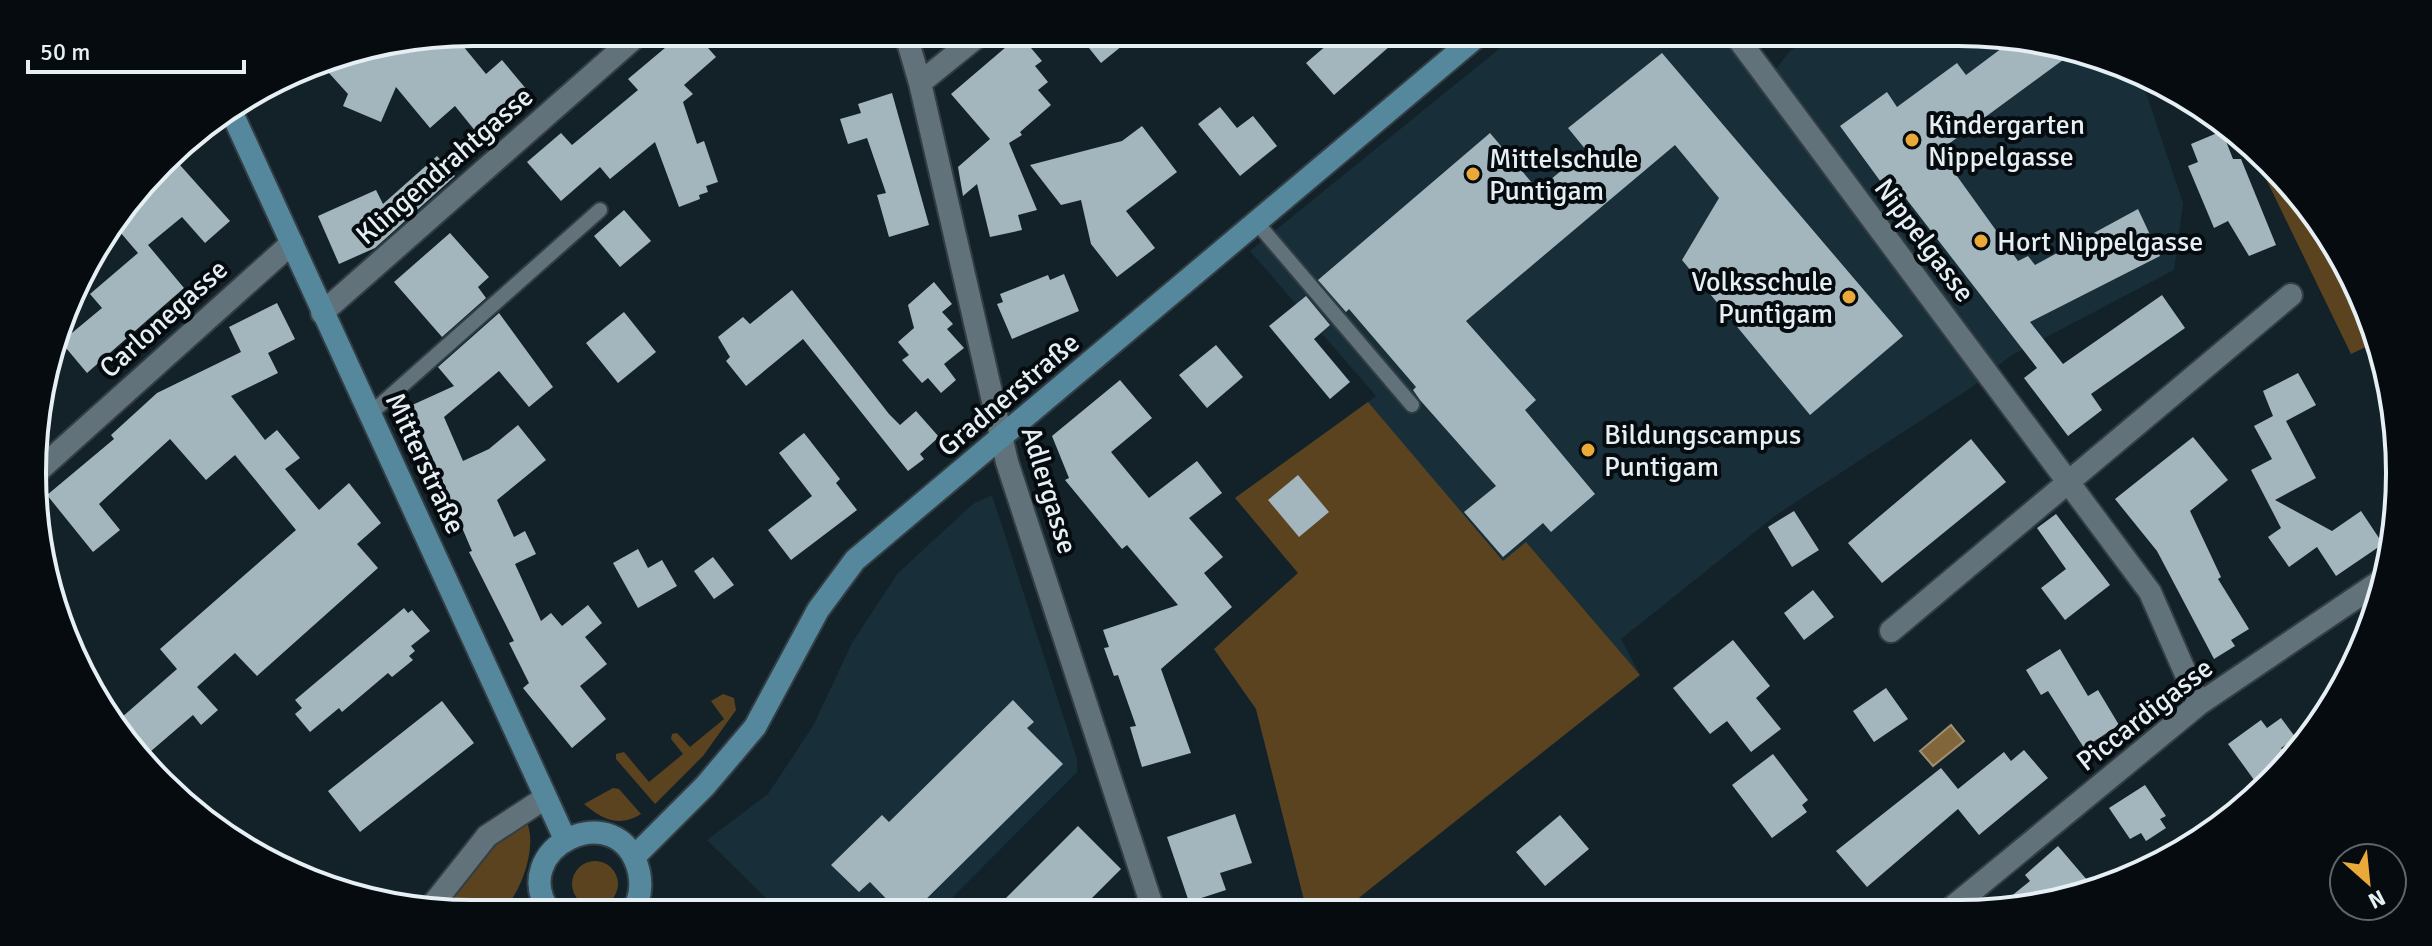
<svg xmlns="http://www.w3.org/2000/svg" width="2432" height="946" viewBox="0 0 2432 946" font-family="Signika,sans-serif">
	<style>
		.built { fill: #182f39 }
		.green { fill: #5a431e }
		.water { fill: #81663c; stroke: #9f8f73; stroke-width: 2 }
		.building { fill: #a3b6be }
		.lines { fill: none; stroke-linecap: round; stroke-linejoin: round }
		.service-casing { stroke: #333e44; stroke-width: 18 }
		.minor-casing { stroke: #333e44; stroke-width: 26 }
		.secondary-casing { stroke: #333e44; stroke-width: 26 }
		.service { stroke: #61727a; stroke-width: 14 }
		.minor { stroke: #61727a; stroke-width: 22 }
		.secondary { stroke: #55889d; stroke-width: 22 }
		.poi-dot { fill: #eba939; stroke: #050b0e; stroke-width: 3 }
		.labels { text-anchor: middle; stroke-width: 8; stroke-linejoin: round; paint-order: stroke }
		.poi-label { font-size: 28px; fill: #e6eff4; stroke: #050b0e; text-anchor: start }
		.street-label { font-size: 28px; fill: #e6eff4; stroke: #050b0e }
		.rim { fill: none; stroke: #e6eff4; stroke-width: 4 }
	</style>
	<rect width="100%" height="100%" fill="#132229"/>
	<path class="built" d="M1520,32h213l35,47 22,-28 27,-19h142l115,15 68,34 41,122 -9,67 -164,86 -38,31 -196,128 -155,124 19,36 -299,237h-34l-51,-203 -42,-60 84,-76 -63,-75 141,-102 -126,-145z
		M992,495l85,264v13l-140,141h-156l-74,-73 61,-46 45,-68 39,-83 46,-70 75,-69z"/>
	<path class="green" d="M2253,152l88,101 31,91 -21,10z
		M1368,402l135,159 23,-19 114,133 -299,237h-34l-51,-203 -42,-60 84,-76 -63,-75z
		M723,694l11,4 2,12 -33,46 -48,48 -39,-45v-5l8,-2 25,30 34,-28 -12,-15 1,-5 5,-1 13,14 34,-28 -13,-18z
		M613,788l6,1 22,25c-22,14 -39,5 -57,-10z
		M526,820c13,26 -6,77 -27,94l-59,-4 44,-56z
		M572 884a23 23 0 1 1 46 0a23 23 0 1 1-46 0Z"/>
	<path class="water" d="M1951,725l13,16 -31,25 -13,-15z"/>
	<path class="building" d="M684,32h10l22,25 -32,28 9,9 -10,8 14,42 7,-3 14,41 -12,4 2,6 -9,3 1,4 -21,8 -24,-65 -45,37 -10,-12 -39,34 -34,-39 34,-29 11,12 66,-55 -10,-11z
		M1098,32h41l-38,31 -16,-20z
		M1342,32h64l-72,63 -28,-32z
		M454,35l32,39 16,-14 30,36 -51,42 -26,-32 -25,22 -34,-41 -15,35 -38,-16 5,-12 -29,-32 12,-6z
		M1020,35l22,26 -7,5 13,16 -10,8 13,15 -31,27 2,3 -13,8 28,67 -19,5 4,15 -32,7 -13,-53 -14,12 -5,-29 32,-28 -39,-45z
		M2014,39l64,10 -139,102 79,110 10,-5 7,9 103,-56 22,47 -130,66 33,42 99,-69 23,33 -94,66 11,16 -34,26 -44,-58 13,-10 -143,-185 -8,6 -46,-63 47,-34 10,15 60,-44 9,12z
		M1662,53l241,283 -93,79 -128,-155 37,-62 -44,-53 -209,176 70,79 -11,10 70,84 -44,38 -8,-9 -40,34 -39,-45 32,-26 -76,-86 -7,-10 3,-3 -67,-78 -3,3 -28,-32 172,-147 48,57 48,-40 -18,-22z
		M892,93l37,132 -40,12 -12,-42 9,-2 -19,-55 -19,6 -8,-25 21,-6 -3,-9z
		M1220,107l17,21 16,-12 24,30 -37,30 -42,-52z
		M1142,126l35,46 -51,39 29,37 -38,29 -26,-33 -10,-44 -20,5 -31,-40 92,-24z
		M2222,131l11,28h8l35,86 -27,11 -21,-35 -14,7 -26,-62 10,-4 -7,-18z
		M171,155l59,66 -25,22 -23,-26 -34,28 36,43 -97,85 -26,-31 41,-34 -12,-14 48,-41 -24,-28z
		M437,156l18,20 -80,72 -36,16 -21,-48 58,-26 7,14z
		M624,210l27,31 -31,26 -26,-31z
		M450,233l39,44 -11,10 8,11 -44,39 -48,-55z
		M1064,274l15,37 -67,28 -15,-35 6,-2 -3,-8 48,-19 2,5z
		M934,282l18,22 -10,8 11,12 -6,5 17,19 -20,16 12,16 -15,13 -13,-15 -6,5 -20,-23 7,-5 -11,-13 16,-14 -6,-23z
		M792,290l97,124 11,11 16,-14 23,26 -19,17 4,5 -16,12 -105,-132 -57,47 -20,-25 4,-4 -12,-20 25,-20 7,7z
		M1306,296l24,29 -16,14 36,43 -20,17 -61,-73z
		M277,303l18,36 -27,14 10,20 -47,23 34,44 12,-10 23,28 -15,11 34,41 30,-27 32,40 -24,21 21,24 -121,108 -22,-23 -38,34 21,23 -17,15 -8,-10 -50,43 -30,-33 64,-56 -17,-20 136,-119 -61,-75 -29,25 -36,-41 -71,65 21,26 -27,22 -46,-57 67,-56 -3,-4 46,-42 84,-41 -12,-25z
		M624,312l32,40 -38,31 -32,-40z
		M499,313l54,74 -24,20 -30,-36 -55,46 19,44 26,-12 29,-24 28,35 -49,40 17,37 11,-6 11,23 -21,10 26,57 10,-8 11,13 26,-21 14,18 -17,14 22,27 -27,22 26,33 -34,29 -49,-60 6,-5 -20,-40 5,-2 -45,-89 3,-1 -62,-145 44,-20 -16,-19z
		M1216,345l27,32 -36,31 -28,-33z
		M2298,373l18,32 -30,16 30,57 -41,22 57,31 29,-20 22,33 -47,32 -19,-29 -28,20 -21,-30 13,-9 -30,-58 21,-11 -18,-33 19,-10 -10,-25z
		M1120,380l32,38 -41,34 38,46 48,-37 25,32 -33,25 34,39 -19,16 28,34 -71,62 30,84 -49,14 -12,-40 6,-1 -18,-51 -4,1 -10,-28 5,-1 -6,-17 75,-25 -51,-60 -5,4 -57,-69 4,-2 -17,-42z
		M804,433l36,46 -4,4 21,27 -66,50 -23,-30 44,-34 -33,-43z
		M2193,437l35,43 -38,31 31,66 -3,2 31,50 -18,11 4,6 -21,13 -57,-108 -42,-52z
		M1971,439l35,43 -124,101 -34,-40z
		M1298,475l31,37 -30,25 -31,-37z
		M1794,511l25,39 -27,17 -24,-40z
		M2056,514l54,71 -45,35 -24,-32 25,-19 -29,-41z
		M638,549l10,19 14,-8 15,26 -39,22 -25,-45z
		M713,557l21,28 -20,14 -20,-28z
		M1813,590l21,27 -30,23 -20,-27z
		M404,608l4,5 4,-3 18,21 -19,15 4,5 -6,5 4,4 -21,17 -4,-4 -46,39 -3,-4 -29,24 -15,-18 7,-6 -7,-8z
		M1733,640l37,46 -14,12 25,31 -30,23 -24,-31 -17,13 -37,-46z
		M2060,649l28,47 10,-6 21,35 -35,23 -36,-57 -7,4 -15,-25z
		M1886,688l22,31 -34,23 -21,-31z
		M1013,700l21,22 -7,6 36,36 -151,149h-12l-30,-31 -11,10 -28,-27 51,-50 7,7z
		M442,701l32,42 -114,89 -32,-41z
		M2281,718l15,20 -15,10 8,11 -27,32 -34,-47 33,-24 6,8z
		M2024,750l24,28 -69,57 -21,-26 -91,78 -31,-36 105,-83 17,21 46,-37 7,9z
		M1773,754l35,46 -6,5 5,7 -35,26 -40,-53z
		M2145,785l21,31 -6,3 6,9 -20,13 -5,-8 -11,6 -21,-31z
		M1235,814l17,49 -32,10 6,17 -37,12 -22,-65z
		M1560,815l29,34 -44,37 -29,-34z
		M1078,826l43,43 -43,43 -87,1z
		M2058,846l35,41 -76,23h-23l36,-29 -5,-6z"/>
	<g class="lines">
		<defs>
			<path id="service" d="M1257,223l155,182
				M370,414l230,-204"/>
			<path id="minor" d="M905,32l15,51 87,379 147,450
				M1733,32l417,560 49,112
				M920,83l63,-51
				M322,313l319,-281
				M38,471l254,-228
				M1891,631l400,-336
				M430,908l57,-72 58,-38
				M1949,910l250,-206 186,-126"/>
			<path id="secondary" d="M232,113l333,726
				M634,857l71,-71 50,-59 63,-117 37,-50 627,-528
				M551,914c-48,-66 69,-122 88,-42 3,15 1,30 -9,42"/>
		</defs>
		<use href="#service" class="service-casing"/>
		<use href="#minor" class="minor-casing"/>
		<use href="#secondary" class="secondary-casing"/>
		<use href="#service" class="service"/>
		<use href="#minor" class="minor"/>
		<use href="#secondary" class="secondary"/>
	</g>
	<g class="poi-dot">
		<circle cx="1912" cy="140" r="8"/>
		<circle cx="1473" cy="174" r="8"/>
		<circle cx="1981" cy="241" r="8"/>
		<circle cx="1849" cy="297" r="8"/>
		<circle cx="1588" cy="450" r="8"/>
	</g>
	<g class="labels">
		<g class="poi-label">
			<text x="1928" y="134">Kindergarten<tspan x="1928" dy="32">Nippelgasse</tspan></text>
			<text x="1489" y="168">Mittelschule<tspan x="1489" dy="32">Puntigam</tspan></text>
			<text x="1997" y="251">Hort Nippelgasse</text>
			<text x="1833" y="291" text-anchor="end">Volksschule<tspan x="1833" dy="32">Puntigam</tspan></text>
			<text x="1604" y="444">Bildungscampus<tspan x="1604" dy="32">Puntigam</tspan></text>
		</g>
		<g class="street-label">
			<text transform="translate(444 165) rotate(-41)" y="10">Klingendrahtgasse</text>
			<text transform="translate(1925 240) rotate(53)" y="10">Nippelgasse</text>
			<text transform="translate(163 318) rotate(-42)" y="10">Carlonegasse</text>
			<text transform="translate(1008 394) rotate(-40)" y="10">Gradnerstraße</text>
			<text transform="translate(426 463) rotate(65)" y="10">Mitterstraße</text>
			<text transform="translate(1050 490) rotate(73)" y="10">Adlergasse</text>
			<text transform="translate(2144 714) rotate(-38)" y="10">Piccardigasse</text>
		</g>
	</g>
	<path d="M0 0H2432V946H0ZM473 46H1959A427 427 0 0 1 2386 473V473A427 427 0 0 1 1959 900H473A427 427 0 0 1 46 473V473A427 427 0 0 1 473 46Z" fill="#050b0e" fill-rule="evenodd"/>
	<path class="rim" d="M473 46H1959A427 427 0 0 1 2386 473V473A427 427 0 0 1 1959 900H473A427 427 0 0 1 46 473V473A427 427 0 0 1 473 46Z"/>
	<g transform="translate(2368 882) rotate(153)"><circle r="38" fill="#050b0e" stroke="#5f666a" stroke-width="2"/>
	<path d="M0-6L14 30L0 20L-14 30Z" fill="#eba939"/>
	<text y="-12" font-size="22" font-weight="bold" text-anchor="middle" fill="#e6eff4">N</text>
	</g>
	<path d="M28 60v12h216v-12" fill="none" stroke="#e6eff4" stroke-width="4"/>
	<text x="40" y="60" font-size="24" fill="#e6eff4" stroke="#050b0e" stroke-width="6" paint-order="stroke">50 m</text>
</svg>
